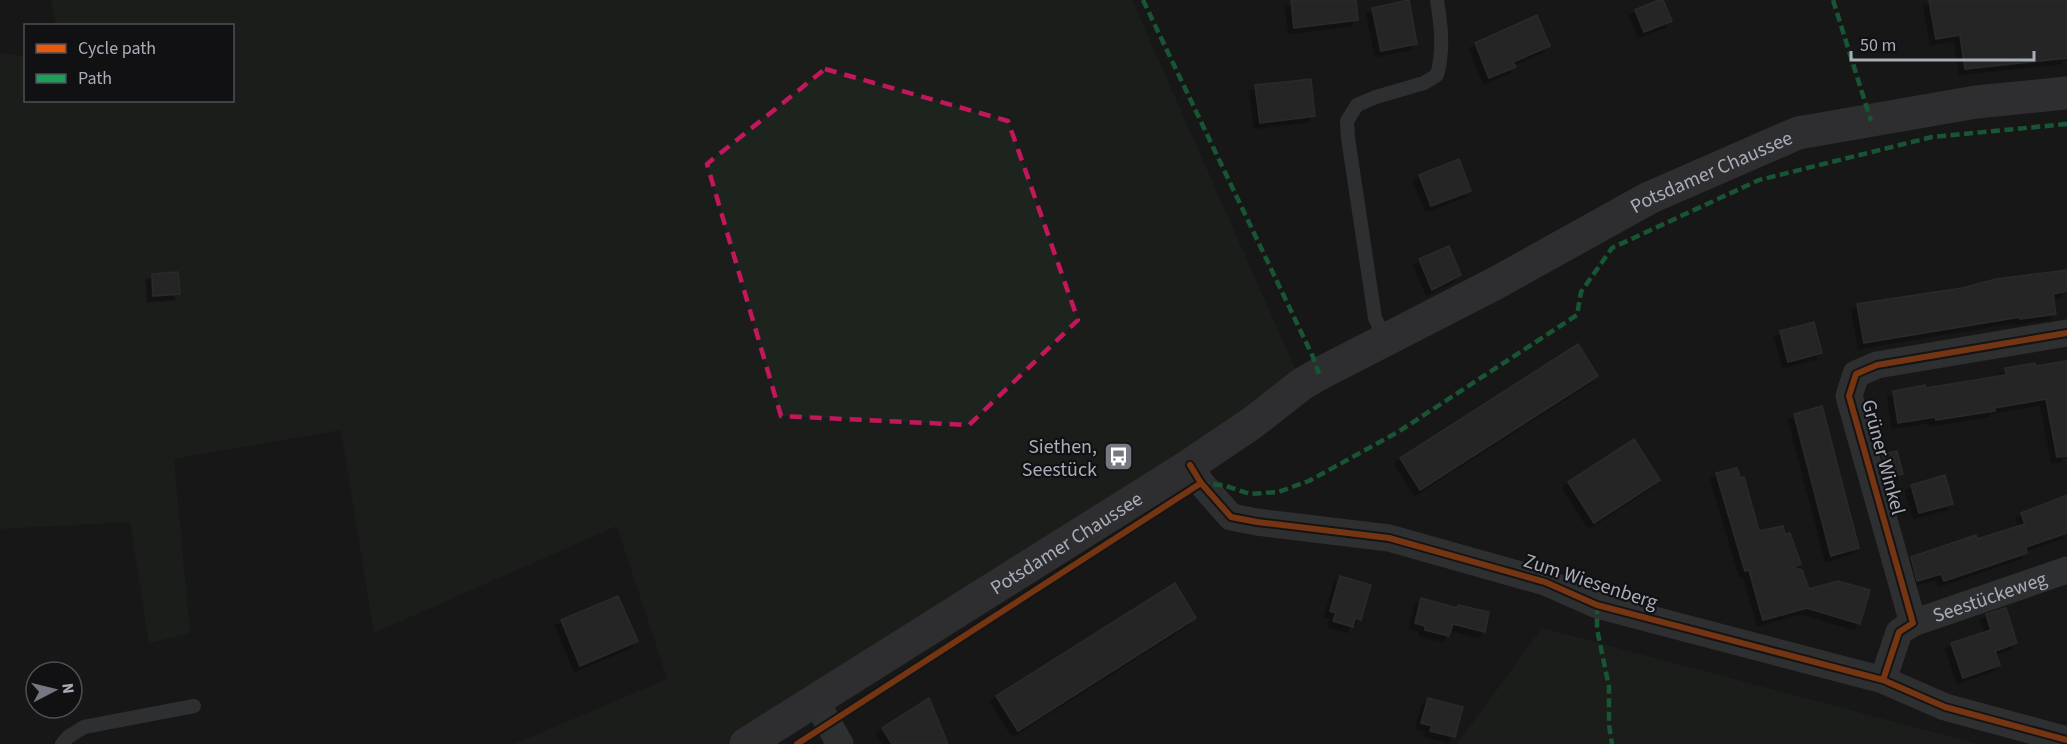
<svg xmlns="http://www.w3.org/2000/svg" width="2067" height="744" viewBox="0 0 2067 744" font-family="'Source Sans 3',sans-serif">
	<style>
		.green { fill: #1d241e }
		.building { fill: #353536; stroke: #3f4043; stroke-width: 1.5; filter: url(#shadow) }
		.lines { fill: none; stroke-linecap: round; stroke-linejoin: round }
		.service { stroke: #4b4c50; stroke-width: 14 }
		.minor { stroke: #4b4c50; stroke-width: 27 }
		.secondary { stroke: #4a4a4e; stroke-width: 33 }
		.quiet { stroke: #1a9f57; stroke-width: 4.5; stroke-dasharray: 9 4.5; stroke-linecap: butt }
		.cycleway-casing { stroke: #111113; stroke-width: 10 }
		.cycleway { stroke: #e8590c; stroke-width: 6 }
		.marked { fill: none; stroke: #c2185b; stroke-width: 4.5; stroke-dasharray: 12 8; stroke-linejoin: round }
		.labels { text-anchor: middle; stroke-width: 4.5; stroke-linejoin: round; paint-order: stroke }
		.street-label { font-size: 20px; fill: #a8adb8; stroke: #111113 }
		.poi-label { font-size: 20px; fill: #a8adb8; stroke: #111113; text-anchor: end }
	</style>
	<defs>
		<filter id="shadow"><feDropShadow dx="-5.5" dy="5.5" stdDeviation="0" flood-color="#0009"/></filter>
	</defs>
	<rect width="100%" height="100%" fill="#171717"/>
	<path class="green" d="M51,0h1081l170,384 -556,360h-232l153,-65 -50,-153 -243,107 -33,-203 -167,29 16,174 -41,10 -19,-121 -130,7v-476l25,3 1,44h206v-74l-176,-1z
		M1542,628l436,116h-521z"/>
	<path class="building" d="M1291,0h65l2,20 -64,8z
		M1409,0l8,44 -36,7 -9,-43z
		M1658,0h5l9,21 -28,11 -9,-22z
		M1929,0h138v58l-102,11 -5,-34 -24,4z
		M1537,15l13,31 -37,16 3,5 -27,11 -14,-35z
		M1311,79l4,37 -55,7 -5,-38z
		M1459,159l12,32 -40,15 -12,-31z
		M1449,246l12,29 -29,15 -13,-31z
		M2067,270v21l-14,3 3,20 -36,5v-2l-156,26 -7,-39 105,-16 34,-9z
		M178,272l2,22 -27,2 -1,-22z
		M1814,322l8,31 -34,9 -8,-31z
		M1578,344l20,32 -178,114 -20,-32z
		M2067,361v95l-10,1 -11,-58 -52,9 1,3 -59,9 -1,-3 -37,6 -5,-32 32,-6 1,3 80,-13 -1,-7 30,-5 1,3z
		M1822,406l37,142 -28,8 -37,-142z
		M1634,439l26,41 -66,43 -26,-41z
		M1897,451l6,23 -15,4 -6,-24z
		M1737,468l3,10 4,-1 15,54 24,-5 2,8 5,-1 11,31 -9,3 10,3 7,19 29,-8 32,9 -10,34 -53,-16 -44,12 -14,-50 -4,1 -29,-98z
		M1945,475l8,29 -34,9 -8,-28z
		M2067,495v38l-41,14 1,6 -83,28 -3,-7 -24,7 -6,-24 65,-22 1,4 48,-15 -4,-11z
		M1340,576l31,9 -10,35 -6,-2 -2,9 -20,-6 3,-8 -6,-2z
		M1175,583l21,35 -178,113 -22,-35z
		M618,596l20,45 -58,25 -19,-46z
		M1421,598l36,10 1,-3 31,7 -4,20 -32,-8 -4,12 -24,-6v-4l-10,-3z
		M2006,608l11,35 -22,8 5,14 -37,13 -12,-35 40,-13 -5,-16z
		M929,698l19,46h-56l-10,-16z
		M1428,698l35,9 -8,30 -25,-6 2,-5 -11,-3z"/>
	<g class="lines">
		<path class="service" d="M1386,340l-11,-22 -27,-180 -1,-17 10,-16 19,-8 48,-14 13,-8c7,-25 4,-50 0,-75
			M62,744l6,-7 16,-10 110,-21"/>
		<g class="minor">
			<path d="M1190,465l11,18 30,34 26,5 132,16 156,44 52,23 286,75 62,27 122,33"/>
			<path id="s1" d="M1913,623l154,-53"/>
			<path d="M1883,680l16,-48 14,-9 -64,-227 7,-22 21,-9 190,-32"/>
			<path d="M815,700l25,44"/>
		</g>
		<path class="secondary" id="s2" d="M746,744l444,-279 62,-42 50,-39 17,-10 177,-91 153,-85 149,-65 178,-31 91,-9"/>
		<path class="quiet" d="M1143,0l170,357 6,17
			M1833,0l38,121
			M1200,484l23,1 27,9 28,-2 31,-11 89,-49 179,-117 4,-23 31,-44 147,-68 173,-43 135,-13
			M1597,605v24l12,58v38l3,19"/>
		<defs>
			<path id="cycleway" d="M1190,465l11,18 30,34 26,5 132,16 156,44 52,23 286,75 62,27 122,33
				M1883,680l16,-48 14,-9 -64,-227 7,-22 21,-9 190,-32
				M797,744l404,-261"/>
		</defs>
		<use href="#cycleway" class="cycleway-casing"/>
		<use href="#cycleway" class="cycleway"/>
	</g>
	<path d="M0 0H2067V744H0ZM825,69l183,52 70,199 -109,105 -188,-9 -74,-252z" fill="#171717" fill-opacity=".55" fill-rule="evenodd"/>
	<path class="marked" d="M825,69l183,52 70,199 -109,105 -188,-9 -74,-252z"/>
	<defs>
		<symbol id="bus-square" viewBox="-11 -11 22 22"><rect x="-9" y="-9" width="18" height="18" rx="4" fill="#757880" stroke="#111113"/><path d="M-5-6H5V4H4V6H2V4H-2V6H-4V4H-5ZM-3.5-4V0h7V-4ZM-3.5 1.2v1.5H-2V1.2ZM2 1.2v1.5H3.5V1.2Z" fill="#fff"/></symbol>
	</defs>
	<g fill-rule="evenodd">
		<use href="#bus-square" x="1102" y="440" width="33" height="33"/>
	</g>
	<g class="labels">
		<g class="street-label">
			<text dy="7" stroke="none"><textPath href="#s2" startOffset="1124">Potsdamer Chaussee</textPath></text>
			<text transform="translate(1884 457) rotate(75)" y="7">Grüner Winkel</text>
			<text dy="7" stroke="none"><textPath href="#s2" startOffset="378">Potsdamer Chaussee</textPath></text>
			<text transform="translate(1591 581) rotate(18)" y="7">Zum Wiesenberg</text>
			<text dy="7" stroke="none"><textPath href="#s1" startOffset="81">Seestückeweg</textPath></text>
		</g>
		<g class="poi-label">
			<text x="1097" y="453">Siethen,<tspan x="1097" dy="23">Seestück</tspan></text>
		</g>
	</g>
	<rect x="24" y="24" width="210" height="78" fill="#111113" stroke="#4d4f55" stroke-width="1.5"/>
	<rect x="36" y="44" width="30" height="9" fill="#e8590c" stroke="#4d4f55" stroke-width="1.5"/>
	<text x="78" y="54" font-size="18" fill="#a8adb8">Cycle path</text>
	<rect x="36" y="74" width="30" height="9" fill="#1a9f57" stroke="#4d4f55" stroke-width="1.5"/>
	<text x="78" y="84" font-size="18" fill="#a8adb8">Path</text>
	<g transform="translate(54 690) rotate(83)"><circle r="28" fill="#111113" stroke="#4d4f55" stroke-width="1.5"/>
	<path d="M0-4.5L10 22L0 15L-10 22Z" fill="#757880"/>
	<text y="-9" font-size="16" font-weight="bold" text-anchor="middle" fill="#a8adb8">N</text>
	</g>
	<path d="M1851 51v9h183v-9" fill="none" stroke="#a8adb8" stroke-width="3"/>
	<text x="1860" y="51" font-size="18" fill="#a8adb8" stroke="#111113" stroke-width="4.5" paint-order="stroke">50 m</text>
</svg>
